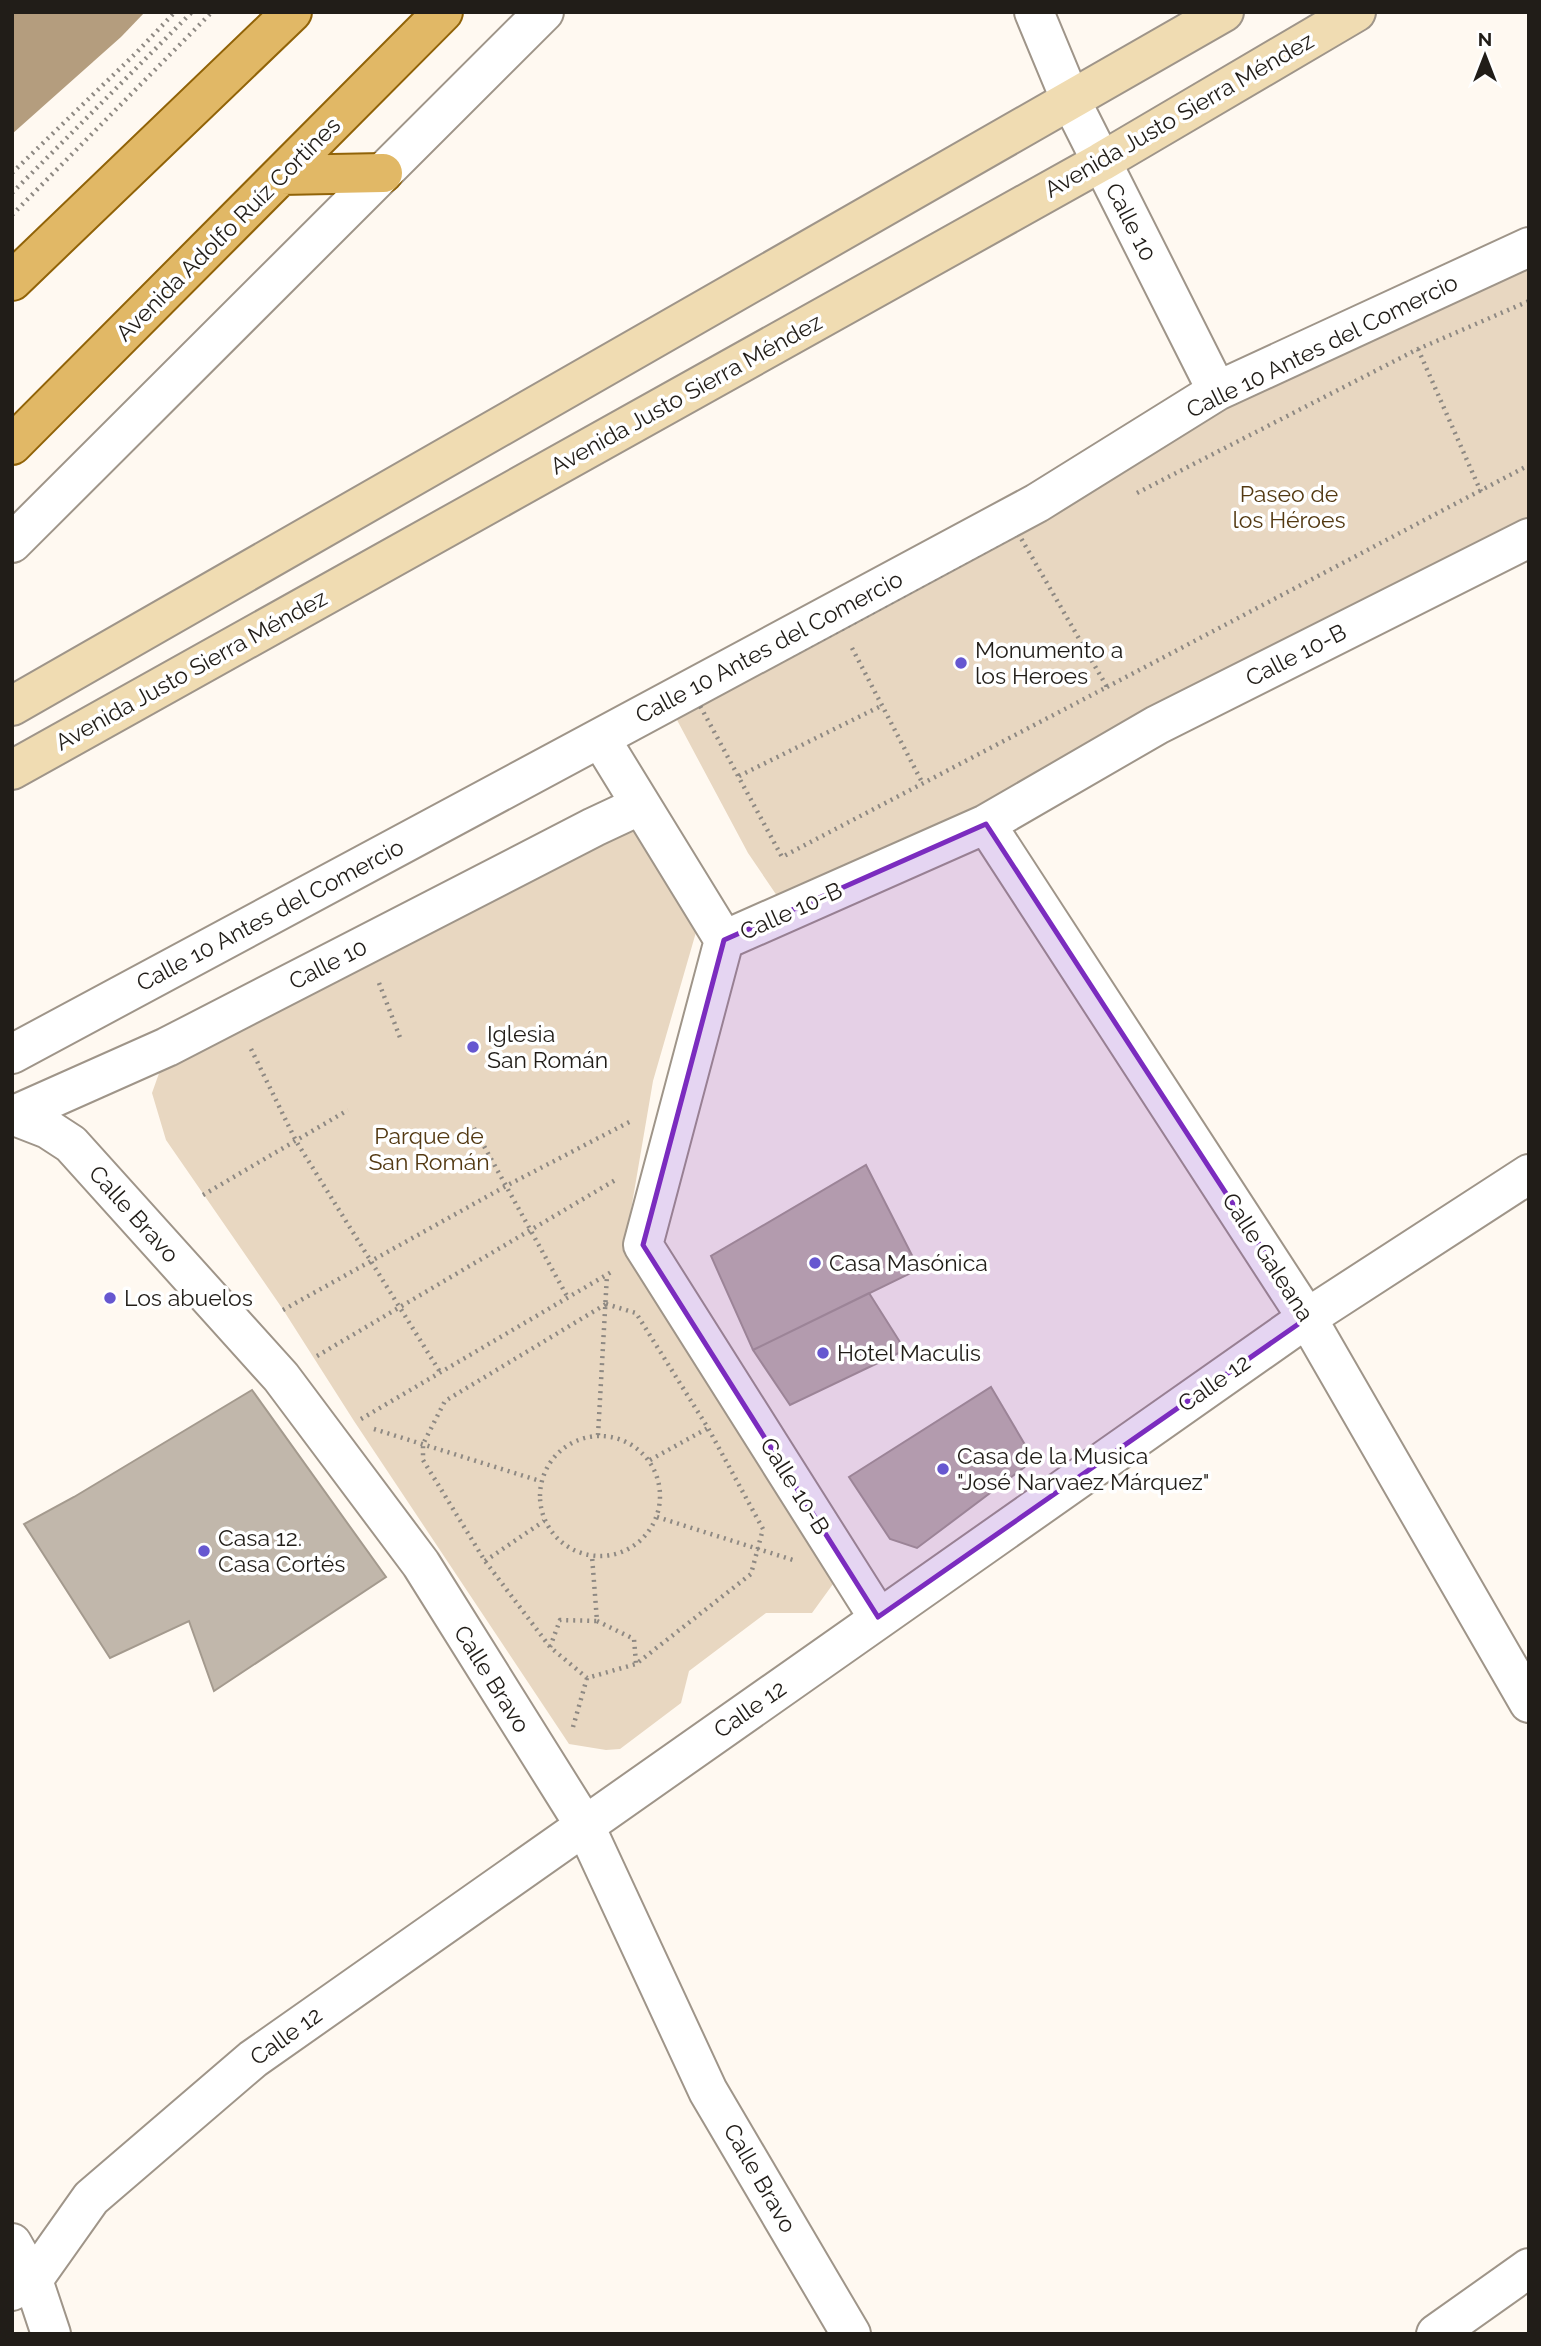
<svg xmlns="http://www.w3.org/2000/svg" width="1541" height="2346" viewBox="0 0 1541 2346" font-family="Raleway,sans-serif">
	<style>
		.green { fill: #e8d7c1 }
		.water { fill: #b49d7e }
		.building { fill: #c1b7ab; stroke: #a49a8e; stroke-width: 2 }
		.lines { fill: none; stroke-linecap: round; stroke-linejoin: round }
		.street-casing { stroke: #9f9589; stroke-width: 42 }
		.secondary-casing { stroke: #9f9589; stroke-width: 42 }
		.primary-casing { stroke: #916308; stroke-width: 42 }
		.path { stroke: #8e8983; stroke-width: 4.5; stroke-dasharray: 2 5; stroke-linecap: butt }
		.street { stroke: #fff; stroke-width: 38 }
		.secondary { stroke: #f0dcb2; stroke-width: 38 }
		.primary { stroke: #e1b866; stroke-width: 38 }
		.marked { fill: #7b2cbf; fill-opacity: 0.2; stroke: #7b2cbf; stroke-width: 5; stroke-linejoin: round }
		.poi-dot { fill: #6657d0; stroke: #fff; stroke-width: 2.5 }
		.labels { text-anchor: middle; stroke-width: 7; stroke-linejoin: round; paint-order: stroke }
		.street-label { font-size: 23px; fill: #211d18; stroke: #fff }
		.park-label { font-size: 23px; fill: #533912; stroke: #fff }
		.poi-label { font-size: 23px; fill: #211d18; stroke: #fff; text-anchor: start }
	</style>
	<rect width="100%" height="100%" fill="#fff9f1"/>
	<path class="green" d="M1529,247v291l-741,374 -40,-59 -79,-148 548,-314z
		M594,828l62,2 47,78 -50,173 -28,164 216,328 -29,40h-46l-77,58 -8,32 -61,46 -14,1 -37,-6 -215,-323 -72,-113 -116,-168 -14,-47 16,-45z"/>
	<path class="water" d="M12,12h133l-24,25 -109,97z"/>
	<path class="building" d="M866,1165l53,104 -166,81 -42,-94z
		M869,1293l36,57 -115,55 -37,-55z
		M991,1387l43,73 -117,88 -27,-9 -41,-62z
		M252,1390l134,187 -172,114 -25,-70 -79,37 -86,-134 50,-27z"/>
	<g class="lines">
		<defs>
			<path id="street" d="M1034,12l37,89 146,290
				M12,543l532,-531
				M600,738l124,202
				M986,824l321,494 222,385
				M724,940l262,-116 171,-99 372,-187
				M724,940l-81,305 235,372
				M12,1054l1025,-551 180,-112 312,-144
				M12,1115l36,14 23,15 210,233 140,187 164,262 123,265 143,243
				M12,1116l155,-69 427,-220 47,-22
				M12,2243l21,37 18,54
				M12,2291l21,-11 58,-82 162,-139 1054,-741 222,-144
				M1436,2334l93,-66"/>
			<path id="secondary" d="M12,706l1212,-694
				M12,770l1089,-608 255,-150"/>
			<path id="primary" d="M281,175l102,-2
				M12,281l280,-269
				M12,445l431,-433"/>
		</defs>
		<use href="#street" class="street-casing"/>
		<use href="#secondary" class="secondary-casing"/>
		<use href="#primary" class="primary-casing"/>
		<path class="path" d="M12,173l124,-120 39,-41
			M12,193l180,-181
			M12,215l200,-203
			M1418,349l63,143
			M1137,493l281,-144 111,-48
			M1018,533l89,154 -325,170 -84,-155 144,-73z
			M852,648l71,136
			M1107,687l422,-222
			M739,776l144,-71
			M379,983l22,57
			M251,1049l45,92 144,231
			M474,1128l94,170
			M203,1195l145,-85
			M606,1304l30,9 72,115 55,101 -12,45 -115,90 -49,14 -37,-31 -65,-86 -62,-101v-16l22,-43z
			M283,1310l223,-124 127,-66
			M317,1356l300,-177
			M361,1419l252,-148
			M374,1429l166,52
			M598,1435l9,-160
			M540 1496a60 60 0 1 1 120 0a60 60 0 1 1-120 0Z
			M650,1460l58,-32
			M657,1517l136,43
			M485,1561l59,-40
			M597,1621l37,18 2,24
			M550,1647l10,-27 37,1 -5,-65
			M573,1727l14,-49"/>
		<use href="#street" class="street"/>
		<use href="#secondary" class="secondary"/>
		<use href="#primary" class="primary"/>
	</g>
	<path class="marked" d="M986,824l321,494 -429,299 -235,-372 81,-305z"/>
	<g class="poi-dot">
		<circle cx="961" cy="663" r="7"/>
		<circle cx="473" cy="1047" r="7"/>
		<circle cx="815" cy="1263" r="7"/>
		<circle cx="110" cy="1298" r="7"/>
		<circle cx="823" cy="1353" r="7"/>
		<circle cx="943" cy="1469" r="7"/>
		<circle cx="204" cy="1551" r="7"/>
	</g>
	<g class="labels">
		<g class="street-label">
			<text transform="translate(1179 115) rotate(-30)" y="8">Avenida Justo Sierra Méndez</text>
			<text transform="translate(1131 222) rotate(63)" y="8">Calle 10</text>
			<text transform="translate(228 229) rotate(-45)" y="8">Avenida Adolfo Ruíz Cortines</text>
			<text transform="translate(1322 346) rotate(-26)" y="8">Calle 10 Antes del Comercio</text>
			<text transform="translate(686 394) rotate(-29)" y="8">Avenida Justo Sierra Méndez</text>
			<text transform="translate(769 647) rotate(-28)" y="8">Calle 10 Antes del Comercio</text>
			<text transform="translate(1296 655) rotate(-27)" y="8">Calle 10-B</text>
			<text transform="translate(191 670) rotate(-29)" y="8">Avenida Justo Sierra Méndez</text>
			<text transform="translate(791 911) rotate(-24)" y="8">Calle 10-B</text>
			<text transform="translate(270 915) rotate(-28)" y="8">Calle 10 Antes del Comercio</text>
			<text transform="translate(328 964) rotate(-27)" y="8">Calle 10</text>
			<text transform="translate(134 1214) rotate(48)" y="8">Calle Bravo</text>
			<text transform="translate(1268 1257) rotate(57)" y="8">Calle Galeana</text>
			<text transform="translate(1214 1383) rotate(-35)" y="8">Calle 12</text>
			<text transform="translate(795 1486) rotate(58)" y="8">Calle 10-B</text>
			<text transform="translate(492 1679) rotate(58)" y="8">Calle Bravo</text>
			<text transform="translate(750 1709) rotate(-35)" y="8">Calle 12</text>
			<text transform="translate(286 2036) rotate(-36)" y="8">Calle 12</text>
			<text transform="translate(760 2178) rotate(60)" y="8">Calle Bravo</text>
		</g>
		<g class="park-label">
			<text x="1289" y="502">Paseo de<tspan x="1289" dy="26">los Héroes</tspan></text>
			<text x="429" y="1144">Parque de<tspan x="429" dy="26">San Román</tspan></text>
		</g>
		<g class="poi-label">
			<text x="975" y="658">Monumento a<tspan x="975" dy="26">los Heroes</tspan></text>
			<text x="487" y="1042">Iglesia<tspan x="487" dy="26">San Román</tspan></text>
			<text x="829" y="1271">Casa Masónica</text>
			<text x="124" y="1306">Los abuelos</text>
			<text x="837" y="1361">Hotel Maculis</text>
			<text x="957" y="1464">Casa de la Musica<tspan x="957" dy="26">"José Narvaez Márquez"</tspan></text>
			<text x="218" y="1546">Casa 12.<tspan x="218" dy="26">Casa Cortés</tspan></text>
		</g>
	</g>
	<rect width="1541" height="2346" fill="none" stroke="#211d18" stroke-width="28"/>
	<g transform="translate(1485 56)" stroke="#ffffff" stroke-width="5" paint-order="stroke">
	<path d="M0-5L12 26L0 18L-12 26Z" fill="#211d18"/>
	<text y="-10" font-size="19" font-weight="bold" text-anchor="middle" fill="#211d18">N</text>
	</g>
</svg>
